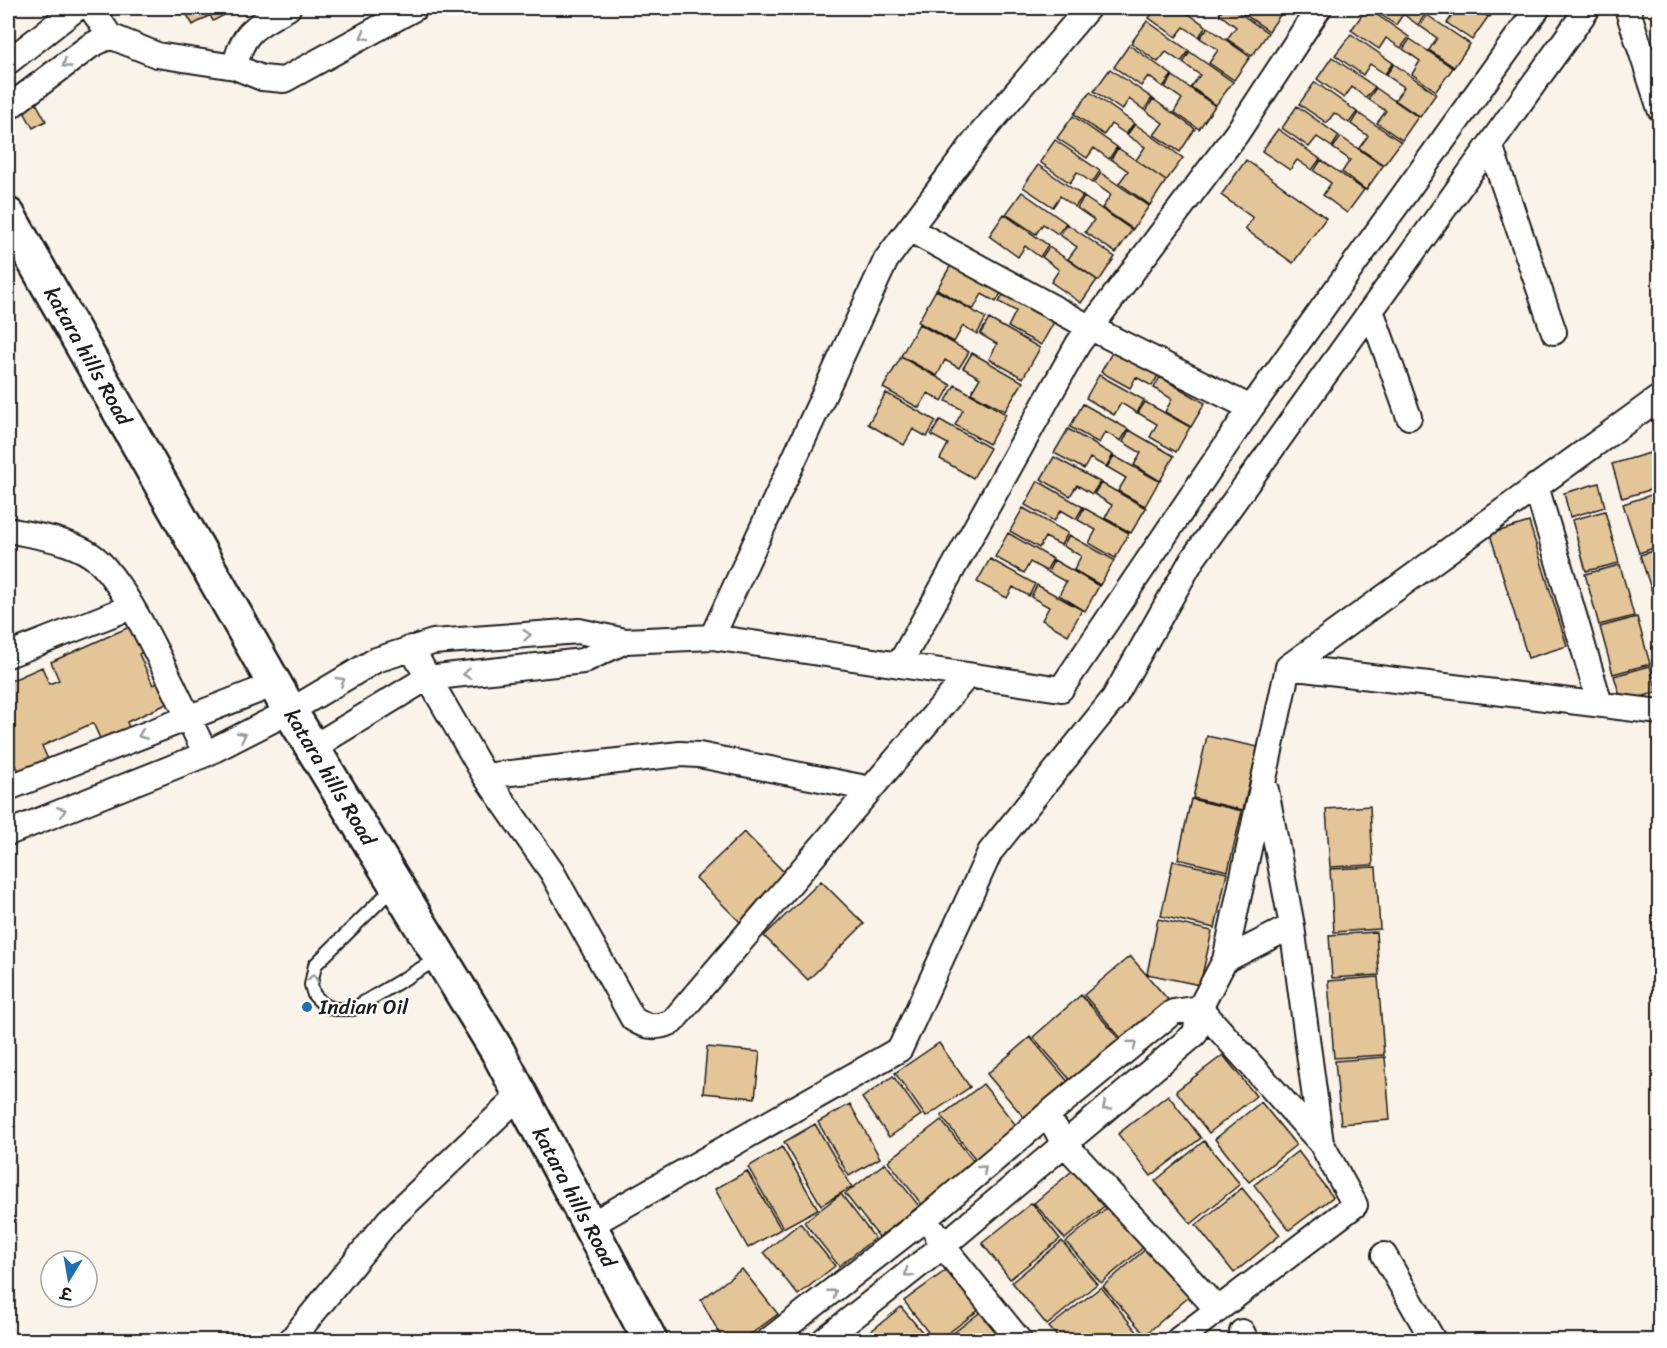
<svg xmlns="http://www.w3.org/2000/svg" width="1667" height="1348" viewBox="0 0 1667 1348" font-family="Sriracha,'Playpen Sans Deva',sans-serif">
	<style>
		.building { fill: #e4c597; stroke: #1c1c1c; stroke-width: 1.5 }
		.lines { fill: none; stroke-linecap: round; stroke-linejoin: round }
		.lane-casing { stroke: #1c1c1c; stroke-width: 16 }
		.street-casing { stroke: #1c1c1c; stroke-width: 28 }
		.secondary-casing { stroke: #1c1c1c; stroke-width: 38 }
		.lane { stroke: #fff; stroke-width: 12 }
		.street { stroke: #fff; stroke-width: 24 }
		.secondary { stroke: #fff; stroke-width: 33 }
		.oneway { stroke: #999 }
		.poi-dot { fill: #1f6fb2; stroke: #fff; stroke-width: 2 }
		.labels { text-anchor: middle; stroke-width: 4.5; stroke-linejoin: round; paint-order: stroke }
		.street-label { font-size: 21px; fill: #1c1c1c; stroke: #fff }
		.poi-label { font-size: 21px; fill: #1c1c1c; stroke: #fff; text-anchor: start }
	</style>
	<rect width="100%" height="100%" fill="#faf3ea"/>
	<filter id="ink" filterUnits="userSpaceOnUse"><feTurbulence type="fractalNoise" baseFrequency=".0167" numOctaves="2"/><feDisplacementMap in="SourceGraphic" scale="12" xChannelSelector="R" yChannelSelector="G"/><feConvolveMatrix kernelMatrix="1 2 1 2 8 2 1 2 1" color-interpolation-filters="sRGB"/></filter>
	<g filter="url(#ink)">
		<path class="building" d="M183,8h43l2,5 -15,8 -3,-6 -17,10z
			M1156,8h24l26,18 -7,11 -15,-10 -8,10 -27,-19z
			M1224,8h8l36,25 -16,23 -25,-17 9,-12 -17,-13z
			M1247,8h38l-16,23 -26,-18z
			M1367,8l42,29 -8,11 -15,-10 -7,11 -28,-19z
			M1371,8h47l8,5 -8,12 -15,-11 -7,11z
			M1452,8h23l13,9 -16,23 -25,-17 9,-13z
			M1476,8h20l-6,9z
			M1427,15l43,29 -16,23 -25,-17 8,-12 -17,-12z
			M1147,21l42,30 -8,11 -15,-10 -8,10 -27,-19z
			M1208,27l42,30 -16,23 -25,-17 9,-13 -18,-12z
			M1351,34l42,29 -8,11 -15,-10 -7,11 -28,-20z
			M1410,39l43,29 -17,23 -24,-17 8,-13 -17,-12z
			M1129,45l43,30 -9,12 -15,-11 -7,10 -27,-19z
			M1190,52l43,30 -17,23 -25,-18 9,-12 -17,-12z
			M1332,57l43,30 -9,11 -14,-11 -8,11 -27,-19z
			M1394,64l42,30 -16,23 -25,-17 9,-13 -18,-12z
			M1110,69l42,29 -8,12 -15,-11 -7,11 -28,-19z
			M1173,76l42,30 -16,23 -25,-17 8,-13 -17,-12z
			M1315,82l42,30 -8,11 -15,-10 -7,10 -28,-19z
			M1376,88l42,29 -16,23 -25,-17 9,-12 -18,-12z
			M1090,92l44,31 -8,11 -15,-10 -7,11 -30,-21z
			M1153,99l42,30 -15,23 -26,-17 9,-12 -17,-12z
			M35,101l11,20 -13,7 -11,-20z
			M1297,106l42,30 -7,11 -15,-10 -8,10 -27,-19z
			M1358,113l43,29 -17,23 -25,-17 9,-12 -17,-12z
			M1073,116l44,31 -8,12 -15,-11 -7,10 -30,-20z
			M1135,124l48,34 -17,23 -30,-21 9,-13 -18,-12z
			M1278,129l42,30 -8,11 -15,-10 -7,10 -28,-19z
			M1341,137l42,29 -17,24 -24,-18 8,-12 -17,-12z
			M1055,140l45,31 -8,12 -15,-11 -7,11 -30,-21z
			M1118,148l48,33 -16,24 -31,-22 9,-12 -17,-12z
			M1246,160l80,58 -33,45 -48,-34 8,-11 -32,-23z
			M1321,160l43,30 -17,23 -24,-18 8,-12 -17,-12z
			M1038,165l45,31 -8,11 -15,-11 -7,11 -30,-20z
			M1101,173l48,33 -16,23 -31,-21 9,-13 -17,-12z
			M1022,192l44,31 -8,11 -15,-10 -7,10 -30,-20z
			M1084,197l48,33 -16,23 -31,-21 9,-12 -17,-12z
			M1004,214l44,31 -8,12 -15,-11 -7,11 -29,-21z
			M1067,224l48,33 -16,24 -31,-22 9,-12 -17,-12z
			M1049,247l48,33 -16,23 -30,-21 8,-12 -17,-13z
			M955,258l50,28 -9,16 -14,-8 -9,16 -36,-21z
			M1008,287l50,28 -17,30 -33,-18 8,-16 -17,-9z
			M936,290l50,28 -9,16 -14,-8 -9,16 -36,-20z
			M989,319l51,29 -17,30 -34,-19 8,-15 -17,-10z
			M919,324l50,28 -10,16 -14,-8 -8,16 -36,-20z
			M1114,349l45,25 -7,12 -16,-9 -6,11 -29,-16z
			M972,353l51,29 -18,29 -34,-18 9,-15 -17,-10z
			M901,357l50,28 -9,16 -14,-8 -9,15 -36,-20z
			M1099,375l45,25 -7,13 -16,-10 -7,12 -28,-17z
			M1160,377l45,26 -14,24 -26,-15 7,-13 -18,-11z
			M955,385l51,29 -17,30 -34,-19 8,-15 -17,-9z
			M886,393l50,28 -9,16 -14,-8 -9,16 -36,-21z
			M1145,402l45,25 -14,25 -26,-15 7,-13 -19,-11z
			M1083,404l45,25 -7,12 -16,-9 -6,11 -29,-16z
			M940,420l50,28 -17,30 -33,-19 8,-15 -17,-9z
			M1068,429l45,26 -7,12 -16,-9 -6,11 -30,-16z
			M1129,430l45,26 -14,25 -26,-16 7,-12 -18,-11z
			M1650,453l10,34 -38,11 -10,-34z
			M1114,456l45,25 -14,25 -27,-15 8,-13 -19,-11z
			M1054,457l46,25 -8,12 -15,-9 -7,11 -29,-17z
			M1038,481l45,26 -7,12 -15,-9 -7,11 -29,-16z
			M1101,483l45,25 -15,25 -26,-15 7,-13 -18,-11z
			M1599,483l6,24 -35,10 -6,-24z
			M1660,492v54l-21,7 -16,-49z
			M1023,508l45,25 -7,12 -16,-8 -6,11 -29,-17z
			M1084,508l45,25 -14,25 -26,-15 7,-13 -18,-10z
			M1605,511l14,52 -33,8 -14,-51z
			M1529,522l38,124 -39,12 -38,-124z
			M1008,533l45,26 -7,12 -16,-9 -6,11 -29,-16z
			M1069,535l45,25 -14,25 -26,-15 7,-14 -18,-10z
			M1660,549v53l-4,2 -16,-49z
			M990,559l45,25 -6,12 -16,-9 -6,11 -30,-16z
			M1054,560l45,26 -14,25 -26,-16 7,-13 -18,-10z
			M1620,565l14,51 -35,9 -14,-51z
			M1037,585l45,25 -14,25 -26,-15 7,-13 -18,-10z
			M1637,617l13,47 -37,10 -13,-47z
			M136,624l11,26 -8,4 14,31 9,-4 9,21 -44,20 3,8 -28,13 -9,-20 -51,23 9,20 -29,12 -6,-13 -8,4v-87l34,-15 7,17 10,-4 -8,-18z
			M1650,666l7,26 -35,11 -8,-27z
			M1207,736l51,11 -15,63 -50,-12z
			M1191,799l51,12 -14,60 -50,-12z
			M1370,806l3,59 -43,2 -4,-58z
			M744,832l44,44 -47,47 -45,-45z
			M1173,861l54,12 -12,55 -54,-12z
			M1376,867l4,62 -46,3 -4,-63z
			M821,881l43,43 -56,56 -44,-44z
			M1158,919l54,12 -12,54 -53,-11z
			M1376,932l3,43 -47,3 -3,-43z
			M1130,956l41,47 -46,40 -41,-48z
			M1378,977l6,78 -50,3 -6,-77z
			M1081,995l41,47 -49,41 -40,-46z
			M1030,1037l40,47 -43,37 -40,-47z
			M939,1043l31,44 -44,30 -31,-44z
			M707,1047l53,5 -5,46 -52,-5z
			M1223,1055l33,41 -47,37 -33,-42z
			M1385,1057l5,63 -49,4 -6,-63z
			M893,1076l28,39 -32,22 -27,-39z
			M983,1084l36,45 -42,32 -36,-45z
			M1168,1095l33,43 -50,38 -33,-42z
			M1261,1102l35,43 -47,37 -34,-43z
			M850,1104l30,54 -31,18 -31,-54z
			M941,1120l34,43 -53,42 -34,-44z
			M815,1124l37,63 -31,18 -37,-63z
			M1204,1141l36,43 -49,40 -36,-43z
			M782,1147l36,62 -35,19 -35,-61z
			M1298,1151l35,46 -44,33 -35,-45z
			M885,1163l34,43 -40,31 -34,-43z
			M1078,1166l30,37 -43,36 -31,-36z
			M747,1171l34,58 -33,19 -33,-59z
			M1242,1188l38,47 -46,38 -38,-48z
			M841,1194l34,44 -36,28 -35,-44z
			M1032,1203l28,36 -50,40 -28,-36z
			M1110,1205l34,42 -43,36 -35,-41z
			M800,1223l35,43 -37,29 -34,-43z
			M1062,1241l35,43 -50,41 -35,-43z
			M1148,1247l42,49 -45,39 -42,-49z
			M949,1268l31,41 -41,31h-5l-30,-39z
			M742,1269l36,45 -35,26h-20l-22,-40z
			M1101,1287l41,51 -82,2 -11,-13z
			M901,1307l28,33h-69z
			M982,1311l23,29h-61z"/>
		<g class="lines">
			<defs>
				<path id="lane" d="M396,885l-81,80 -4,20 3,10 10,10 10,4h19l86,-51"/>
				<path id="street" d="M91,8l19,28 47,19 78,12 27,11 22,2 131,-72
					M1627,8l33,101
					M8,62l69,-54
					M235,67c7,-37 23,-42 53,-59
					M8,108l82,-62 20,-10
					M1490,145l64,187
					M909,229l180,98 162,81
					M1372,313l37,104
					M1536,486l64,218
					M8,530c27,6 59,9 83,25 37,24 92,155 115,199
					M712,637l174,-377 93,-124 109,-128
					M411,648l74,128 67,96 81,147c14,9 24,9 39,3l296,-347
					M8,655l123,-48
					M899,665l179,-321 159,-211 82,-125
					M1288,667l372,45
					M312,748l115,-70 156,-17 42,-20
					M485,776l195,-22 19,1 172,34
					M8,788l267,-104
					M1266,790l26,136 29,217
					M8,833l198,-79 84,-43 86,-51 57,-18 146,-11 46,10 87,-4 349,52 190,-281 287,-400
					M1225,960l67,-34
					M1056,1129l7,13 155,168
					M590,1225l310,-176 90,-197 124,-154 78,-138 396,-552
					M936,1233l7,13 76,94
					M1384,1255l49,85
					M1242,1332l4,8
					M291,1340l97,-119 132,-126
					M769,1340l158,-123 121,-103 125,-102 27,-4
					M824,1340l119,-94 252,-212 5,-26 25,-48 63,-293 372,-270
					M1178,1340l177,-135 -34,-62 -121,-135"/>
				<g id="secondary">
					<path id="s1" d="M8,215l282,496 208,341 152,288"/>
				</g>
			</defs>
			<use href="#lane" class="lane-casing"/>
			<use href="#street" class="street-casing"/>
			<use href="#secondary" class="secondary-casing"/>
			<use href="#lane" class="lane"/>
			<use href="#street" class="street"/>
			<use href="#secondary" class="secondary"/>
		</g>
		<defs><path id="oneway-chevron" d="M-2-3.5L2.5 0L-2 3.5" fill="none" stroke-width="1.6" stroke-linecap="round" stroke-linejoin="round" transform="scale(1.5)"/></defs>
		<g class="oneway">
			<use href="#oneway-chevron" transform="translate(364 36) rotate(151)"/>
			<use href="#oneway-chevron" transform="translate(66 64) rotate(144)"/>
			<use href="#oneway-chevron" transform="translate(527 635) rotate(-5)"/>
			<use href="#oneway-chevron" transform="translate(467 674) rotate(174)"/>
			<use href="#oneway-chevron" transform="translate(341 681) rotate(-31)"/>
			<use href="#oneway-chevron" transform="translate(142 735) rotate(158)"/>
			<use href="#oneway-chevron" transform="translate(242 736) rotate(-27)"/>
			<use href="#oneway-chevron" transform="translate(62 811) rotate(-22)"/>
			<use href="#oneway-chevron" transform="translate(313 978) rotate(-83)"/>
			<use href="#oneway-chevron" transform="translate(1133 1044) rotate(-39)"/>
			<use href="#oneway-chevron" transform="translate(1106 1107) rotate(141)"/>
			<use href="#oneway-chevron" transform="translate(983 1169) rotate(-41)"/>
			<use href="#oneway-chevron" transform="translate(908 1273) rotate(141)"/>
			<use href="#oneway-chevron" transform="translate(833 1293) rotate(-39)"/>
		</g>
	</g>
	<circle class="poi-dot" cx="307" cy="1007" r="6"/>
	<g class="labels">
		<g class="street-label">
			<text dy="7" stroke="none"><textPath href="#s1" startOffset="162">katara hills Road</textPath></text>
			<text dy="7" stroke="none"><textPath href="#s1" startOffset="648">katara hills Road</textPath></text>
			<text dy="7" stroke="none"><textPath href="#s1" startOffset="1134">katara hills Road</textPath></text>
		</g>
		<g class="poi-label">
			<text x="319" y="1014">Indian Oil</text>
		</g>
	</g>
	<rect width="1667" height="1348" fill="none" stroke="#fff" stroke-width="30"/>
	<rect x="15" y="15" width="1637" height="1318" fill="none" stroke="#1c1c1c" stroke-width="2" filter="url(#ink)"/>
	<g transform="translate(69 1279) rotate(191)"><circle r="28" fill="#ffffff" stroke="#a4a4a4" stroke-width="1.5"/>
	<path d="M0-4.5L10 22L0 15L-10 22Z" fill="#1f6fb2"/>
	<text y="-9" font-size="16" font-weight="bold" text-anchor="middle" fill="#1c1c1c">उ</text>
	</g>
</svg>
